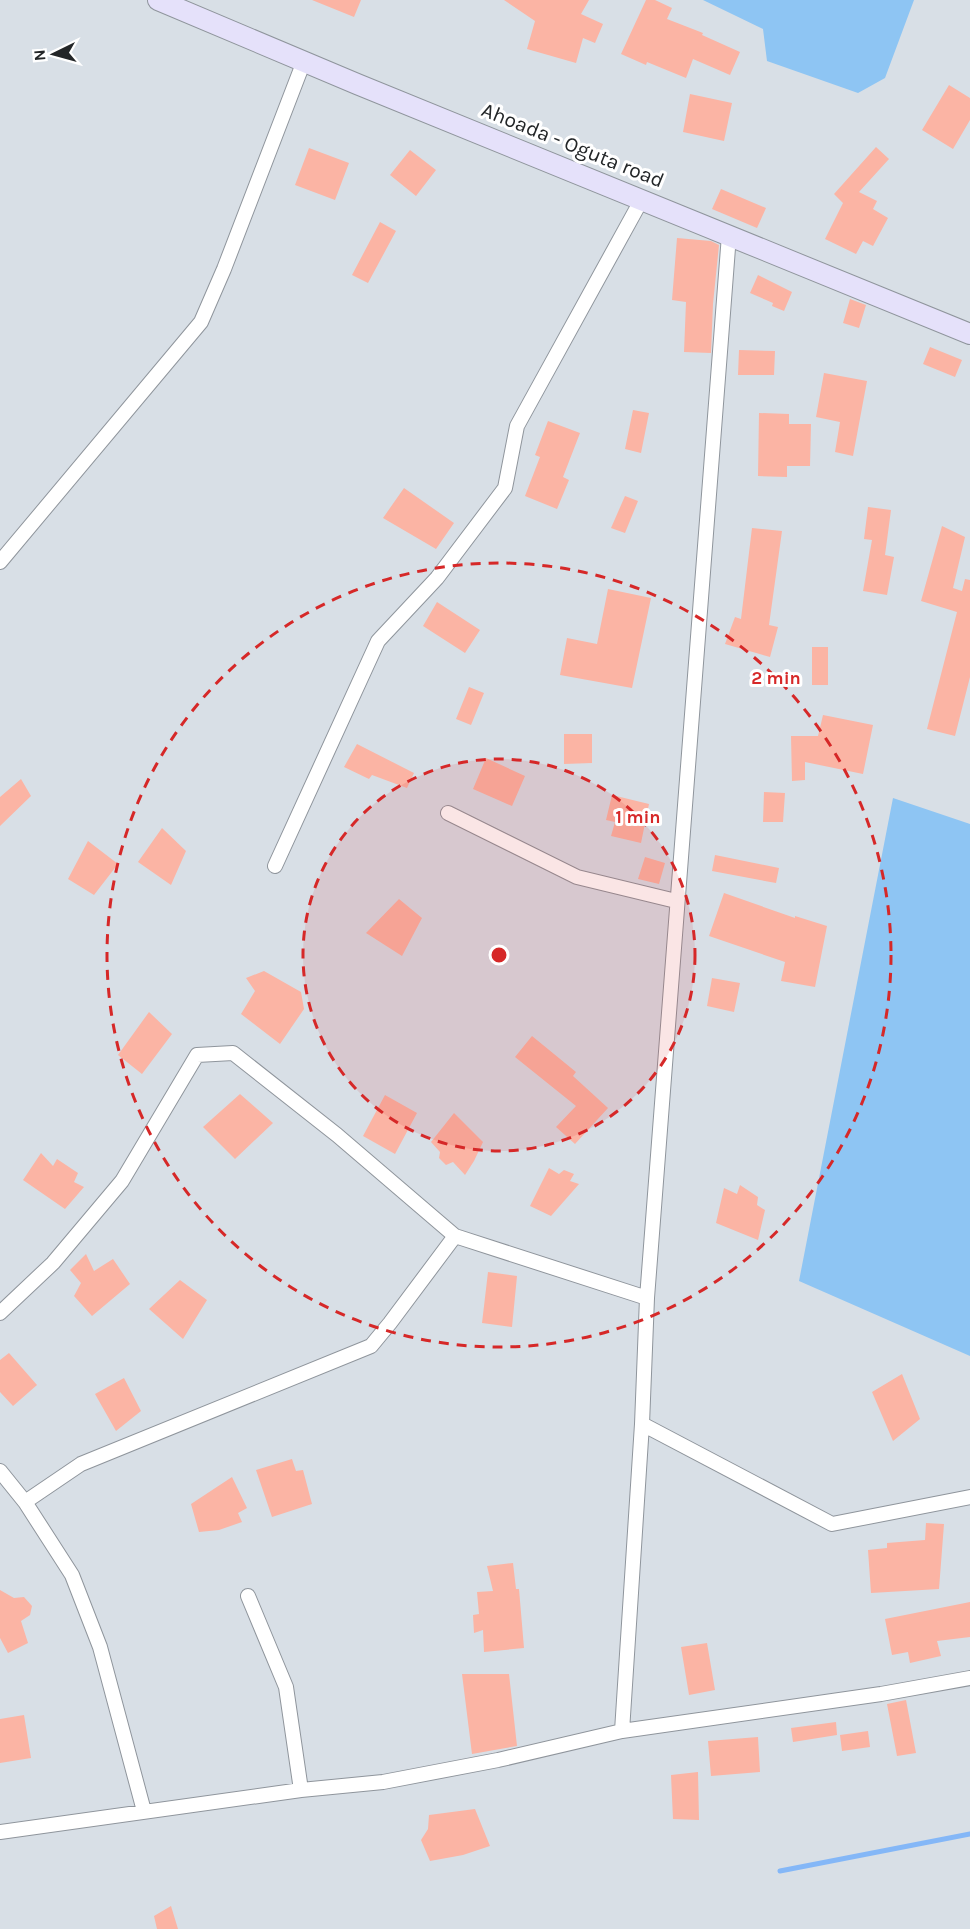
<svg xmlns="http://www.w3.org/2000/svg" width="970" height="1929" viewBox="0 0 970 1929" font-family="Karla,sans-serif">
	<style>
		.green { fill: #8ec5f3 }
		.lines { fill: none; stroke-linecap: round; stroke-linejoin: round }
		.stream { stroke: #84b7f7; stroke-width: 5 }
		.building { fill: #fbb4a4 }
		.street-casing { stroke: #8f959c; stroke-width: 16 }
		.secondary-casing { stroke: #8f959c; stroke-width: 22 }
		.street { stroke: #fff; stroke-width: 14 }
		.secondary { stroke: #e5e1fa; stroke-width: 20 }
		.ring { fill: none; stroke: #d62828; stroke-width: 3; stroke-dasharray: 10 8 }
		.labels { text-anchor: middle; stroke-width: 6; stroke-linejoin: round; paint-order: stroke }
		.street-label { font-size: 21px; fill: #232628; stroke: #fff }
		.centre { fill: #d62828; stroke: #fff; stroke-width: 3 }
		.ring-label { font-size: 18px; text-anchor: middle; font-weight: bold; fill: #d62828; stroke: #fff; stroke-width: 6; stroke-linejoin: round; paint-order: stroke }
	</style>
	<rect width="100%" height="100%" fill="#d8dfe6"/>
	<path class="green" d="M703,0h211l-29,78 -27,15 -91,-32 -4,-32z
		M893,798l77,26v532l-171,-75z"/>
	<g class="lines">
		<path class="stream" d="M780,1871l190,-37"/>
	</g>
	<path class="building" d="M312,0h49l-7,17z
		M504,0h85l-8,14 22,10 -8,19 -12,-5 -7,25 -49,-14 8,-28z
		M646,0h9l17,8 -5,11 36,14 -1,2 38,17 -10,23 -37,-16 -7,19 -39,-16 -1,3 -25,-11z
		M949,85l21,13v22l-17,29 -31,-19z
		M690,94l42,9 -8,38 -41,-9z
		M876,147l13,12 -30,33 18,9 -4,8 15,9 -15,28 -10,-5 -7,13 -31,-15 18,-36 -9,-9z
		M309,148l40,15 -14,37 -40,-15z
		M410,150l26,20 -20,26 -26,-21z
		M721,189l45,19 -9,20 -45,-19z
		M380,222l16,9 -28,52 -16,-8z
		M677,238l34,3 8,4 -6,59 -2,49 -27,-1 2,-50 -14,-2z
		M758,275l34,17 -8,19 -12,-5 1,-3 -23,-10z
		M850,299l16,6 -7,23 -16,-5z
		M930,347l32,13 -7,17 -32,-13z
		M739,350l36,1 -1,24h-36z
		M824,373l43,8 -14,75 -18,-4 5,-30 -24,-5z
		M633,410l16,3 -8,40 -16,-4z
		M759,413l30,1v10h22l-1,42h-23v11l-29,-1z
		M548,421l32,12 -17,44 6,3 -12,29 -32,-13 15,-39 -5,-2z
		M404,488l50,35 -18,26 -53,-31z
		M625,496l13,5 -13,32 -14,-5z
		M868,507l23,3 -6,45 9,2 -7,38 -24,-4 9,-51 -8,-1z
		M942,526l23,11 -12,51 9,3 3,-12 5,1v97l-15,59 -28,-7 30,-117 -36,-11z
		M752,528l30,3 -13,94 9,2 -8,30 -45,-13 10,-27 6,2z
		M608,589l43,9 -19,90 -72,-13 7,-37 30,6z
		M437,602l43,28 -15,23 -42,-27z
		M812,647h16v38h-16z
		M469,687l15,6 -13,32 -15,-6z
		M823,715l50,10 -10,49 -58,-12v18l-13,1 -1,-45h27z
		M564,734h28v29l-28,1z
		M357,744l57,29 -7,15 -35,-13 -3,4 -25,-12z
		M486,758l39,18 -13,30 -39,-17z
		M21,779l10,17 -31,30v-29z
		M764,792l21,1 -2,29h-20z
		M612,795l37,9 -8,39 -30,-7 4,-14 -9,-2z
		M162,828l24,23 -15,34 -33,-23z
		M88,841l30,23 -24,31 -26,-16z
		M715,855l64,13 -3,15 -64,-12z
		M645,857l20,6 -6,21 -21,-5z
		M724,893l71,25v-2l32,10 -12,61 -34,-6 4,-19 -76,-26z
		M399,899l23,19 -20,38 -36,-23z
		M264,971l37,21 3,17 -24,35 -39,-30 14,-23 -9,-13z
		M712,978l28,5 -6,29 -27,-6z
		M149,1012l23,22 -30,40 -24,-19z
		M532,1036l44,36 -3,4 35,32 -33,36 -19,-17 20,-21 -61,-49z
		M240,1094l33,29 -38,36 -32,-32z
		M385,1095l32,18 -22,41 -32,-18z
		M454,1113l29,29 -9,19 -9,14 -12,-13 -7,3 -7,-7 1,-6 -9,-10z
		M41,1153l12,13 4,-7 21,14 -4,9 10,5 -19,22 -42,-29z
		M549,1168l10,6 5,-4 10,4 -4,7 9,3 -28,32 -21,-10z
		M740,1185l18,12 -1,8 8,5 -7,30 -42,-17 8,-35 13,6z
		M86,1254l8,17 19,-12 17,25 -38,32 -18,-20 7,-13 -11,-13z
		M488,1272l29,4 -5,51 -30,-4z
		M180,1280l27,20 -24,39 -34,-30z
		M9,1353l28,32 -24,21 -13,-14v-32z
		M902,1374l18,45 -27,22 -21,-49z
		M124,1378l17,33 -25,20 -21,-37z
		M292,1459l4,12 7,-1 9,34 -40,13 -16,-47z
		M232,1477l15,31 -9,5 4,9 -23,8 -20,2 -8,-28z
		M926,1523l18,1 -5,65 -68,4 -3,-43 19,-2v-5l38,-3z
		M513,1563l3,26h3l5,59 -40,4 -1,-22 -9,3 -1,-18 6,-1 -2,-22 16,-1 -6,-25z
		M0,1590l14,8 10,-1 8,9 -2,9 -9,6 7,22 -20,10 -8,-15z
		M970,1602v35l-33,4 4,15 -31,7 -2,-11 -16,3 -7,-36z
		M707,1643l8,47 -26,5 -8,-48z
		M462,1674h47l8,72 -45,8z
		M906,1700l10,53 -19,3 -10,-52z
		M24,1715l7,43 -31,5v-44z
		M836,1722l1,13 -44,7 -2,-14z
		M868,1731l2,16 -28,4 -2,-16z
		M758,1737l2,35 -49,4 -3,-35z
		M698,1772l1,48 -26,-1 -2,-44z
		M475,1809l15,37 -27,9 -33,6 -9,-21 7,-11 1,-14z
		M171,1906l7,23h-21l-3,-13z"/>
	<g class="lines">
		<defs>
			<path id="street" d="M0,562l201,-240 23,-53 80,-208
				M448,813l129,64 99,24
				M275,866l103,-225 59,-63 68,-90 12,-62 125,-227
				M0,1313l53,-50 69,-82 75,-126 36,-2 104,82 118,101 192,62
				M642,1424l190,100 138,-27
				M0,1471l25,31 47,73 28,72 44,164
				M25,1502l56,-38 290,-118 19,-23 65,-87
				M248,1596l38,91 15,103
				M622,1731l20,-307 5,-126 82,-1063
				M0,1832l301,-42 82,-8 115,-22 124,-29 259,-37 89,-16"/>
			<path id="secondary" d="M158,0l199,84 613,250"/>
		</defs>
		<use href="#street" class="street-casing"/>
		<use href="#secondary" class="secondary-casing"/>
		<use href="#street" class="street"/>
		<use href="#secondary" class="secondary"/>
	</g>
	<circle cx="499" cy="955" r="196" fill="#d62828" fill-opacity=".12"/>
	<g class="ring">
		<circle cx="499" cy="955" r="196"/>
		<circle cx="499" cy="955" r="392"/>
	</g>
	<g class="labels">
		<g class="street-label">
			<text transform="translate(573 145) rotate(22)" y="7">Ahoada - Oguta road</text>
		</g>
	</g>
	<circle cx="499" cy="955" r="9" class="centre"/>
	<g class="ring-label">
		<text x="776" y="684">2 min</text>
		<text x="638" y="823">1 min</text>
	</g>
	<g transform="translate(54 54) rotate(265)" stroke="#ffffff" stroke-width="4.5" paint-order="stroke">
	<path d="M0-4.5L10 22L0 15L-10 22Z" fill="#232628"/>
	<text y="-9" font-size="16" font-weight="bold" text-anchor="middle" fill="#232628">N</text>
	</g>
</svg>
